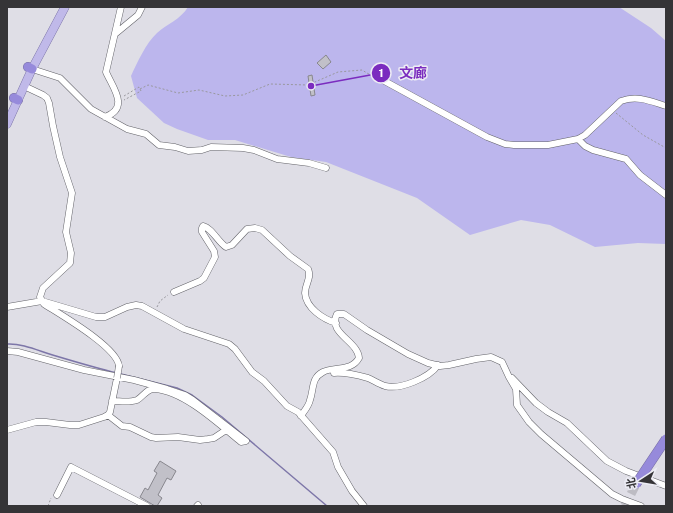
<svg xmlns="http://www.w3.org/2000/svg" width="673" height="513" viewBox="0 0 673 513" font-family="'Public Sans','Noto Sans SC',sans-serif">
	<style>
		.green { fill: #bcb6ed }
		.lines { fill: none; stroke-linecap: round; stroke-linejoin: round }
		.stream { stroke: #7d76a8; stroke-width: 1.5 }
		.building { fill: #c1c0c8; stroke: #88878e }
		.highway-tunnel { stroke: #bdbcc3; stroke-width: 9; stroke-dasharray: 9 4.5; stroke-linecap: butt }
		.minor-casing { stroke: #636369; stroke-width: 7 }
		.major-casing { stroke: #746ca2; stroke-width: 9 }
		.highway-casing { stroke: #746ca2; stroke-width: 10 }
		.path { stroke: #99989e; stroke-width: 1; stroke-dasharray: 2 2; stroke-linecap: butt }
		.minor { stroke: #fff; stroke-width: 6 }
		.major { stroke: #c0b9e9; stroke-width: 8 }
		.highway { stroke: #968adb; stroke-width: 9 }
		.minor-bridge-casing { stroke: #636369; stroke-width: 7; stroke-linecap: butt }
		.highway-bridge-casing { stroke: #746ca2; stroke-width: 10; stroke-linecap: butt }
		.minor-bridge { stroke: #fff; stroke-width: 6 }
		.highway-bridge { stroke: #968adb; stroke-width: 9 }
		.leader { fill: none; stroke: #7b2cbf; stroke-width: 1.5 }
		.callout-dot { fill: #7b2cbf; stroke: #ececf4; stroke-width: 1.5 }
		.mark-label { font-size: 12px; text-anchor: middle; font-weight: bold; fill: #fff }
		.callout-label { font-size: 14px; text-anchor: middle; font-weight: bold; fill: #7b2cbf; stroke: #ececf4; stroke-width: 3; stroke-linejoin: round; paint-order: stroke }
	</style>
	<rect width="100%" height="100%" fill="#dfdee6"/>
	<path class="green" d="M188,7h431l32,21 15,13v203l-28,-1 -43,4 -45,-22 -29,-5 -51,15 -53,-37 -91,-36 -35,-5 -56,-17h-27l-31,-11 -13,-6 -27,-25 -6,-22c6,-13 15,-33 26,-43 10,-9 24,-14 31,-26z"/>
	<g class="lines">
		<path class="stream" d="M7,344c16,-1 34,8 49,12 20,6 40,12 61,17
			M121,374l56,14 15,7 30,22 105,89"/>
	</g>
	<path class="building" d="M326,55l5,7 -8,7 -6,-6z
		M312,75l3,20 -4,1 -3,-20z
		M160,461l16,10 -5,9 -4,-2 -9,17 4,3 -5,8h-2l-15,-9 5,-9 3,2 9,-17 -3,-2z"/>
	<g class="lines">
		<path class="highway-tunnel" d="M625,506l11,-22"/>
		<defs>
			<path id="minor" d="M115,34l23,-19 4,-8
				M32,69l28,9 31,31 36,20 19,5 13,11 16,2 13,4 14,-1 9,-3 32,1 11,2 23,9 32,4 17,5
				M379,78l108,59 18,7 9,1h34l30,-6 7,-4 36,-34c16,-6 29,0 45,5
				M24,86l19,9 4,3 2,5 4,23 7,31 12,36 -6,39 5,21 -1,10 -27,25 -3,9 4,7c17,11 73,43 75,62
				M105,117c25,-9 8,-29 1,-45l15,-65
				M578,139l7,7 8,4 33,9 14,16 26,20
				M174,292l26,-11 4,-3 11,-21 -1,-6 -12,-19v-4l1,-2c9,2 15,16 23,21l6,-2 15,-16 8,-1 7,2 28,26 18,13c4,9 -3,15 -3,24 1,15 18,26 31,30
				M7,307l35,-6 54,16h9l22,-10 9,-2 6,1 42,23 45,15 6,5 17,23 12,9 23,25 11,6 35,40 5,15 14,24 12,15
				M7,351l11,1 66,18 50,10 33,9 18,6 8,5 53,41 -5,1c-22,-18 -57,-51 -86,-53 -8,-1 -12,8 -18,11 -8,3 -17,1 -25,1
				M334,373c11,-1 23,2 34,5 5,2 11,6 17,8 15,4 44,-8 53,-21
				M512,378l24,25 12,9 19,11 40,38 19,10 40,15
				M108,415l14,11 8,1 21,10 5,1 22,-1 22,3 8,-1 6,-1 12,-8
				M301,416c3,-5 8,-10 9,-16 4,-11 1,-22 13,-28 12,-6 28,0 36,-14 -1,-17 -32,-25 -22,-44h7l23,16 41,24 20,9 12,3 9,-1 27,-6 15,-2 11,5 7,15 7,12 1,16 12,17 12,12 71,60 10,5 19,7
				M7,430l29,-8h10l24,3h9l25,-8 4,-2 2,-3 7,-34
				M57,495l14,-28 76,39
				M197,506l1,-1"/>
			<path id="major" d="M7,124l25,-55 33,-62"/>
			<path id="highway" d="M28,67l4,2
				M14,98l4,2"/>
		</defs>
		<use href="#minor" class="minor-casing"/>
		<use href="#major" class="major-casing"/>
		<use href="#highway" class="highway-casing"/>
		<path class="path" d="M140,89l8,-4 30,8 21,-3 26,6 18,-1 27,-11 38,1 30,-13 24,-2 10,6
			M124,96l15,-9 2,4 -17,9
			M616,113l27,22 23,13
			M157,307l3,-6 8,-6
			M48,506l3,-8"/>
		<use href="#minor" class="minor"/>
		<use href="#major" class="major"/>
		<use href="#highway" class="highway"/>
		<defs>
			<path id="minor-bridge" d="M117,378l2,-12"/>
			<path id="highway-bridge" d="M636,484l30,-45"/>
		</defs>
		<use href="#minor-bridge" class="minor-bridge-casing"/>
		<use href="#highway-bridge" class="highway-bridge-casing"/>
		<use href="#minor-bridge" class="minor-bridge"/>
		<use href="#highway-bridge" class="highway-bridge"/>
	</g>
	<path class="leader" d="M311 86L381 73"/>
	<g class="callout-dot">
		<circle cx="311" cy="86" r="4"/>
		<circle cx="381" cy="73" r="10"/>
	</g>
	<g class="mark-label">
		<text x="381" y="77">1</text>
	</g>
	<g class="callout-label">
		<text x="413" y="78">文廊</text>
	</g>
	<rect width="673" height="513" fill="none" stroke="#353437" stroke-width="16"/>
	<g transform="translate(641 481) rotate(258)" stroke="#ececf4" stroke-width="3" paint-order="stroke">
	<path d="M0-3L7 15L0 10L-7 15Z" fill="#353437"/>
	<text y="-6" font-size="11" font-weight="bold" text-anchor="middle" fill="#353437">北</text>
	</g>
</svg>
